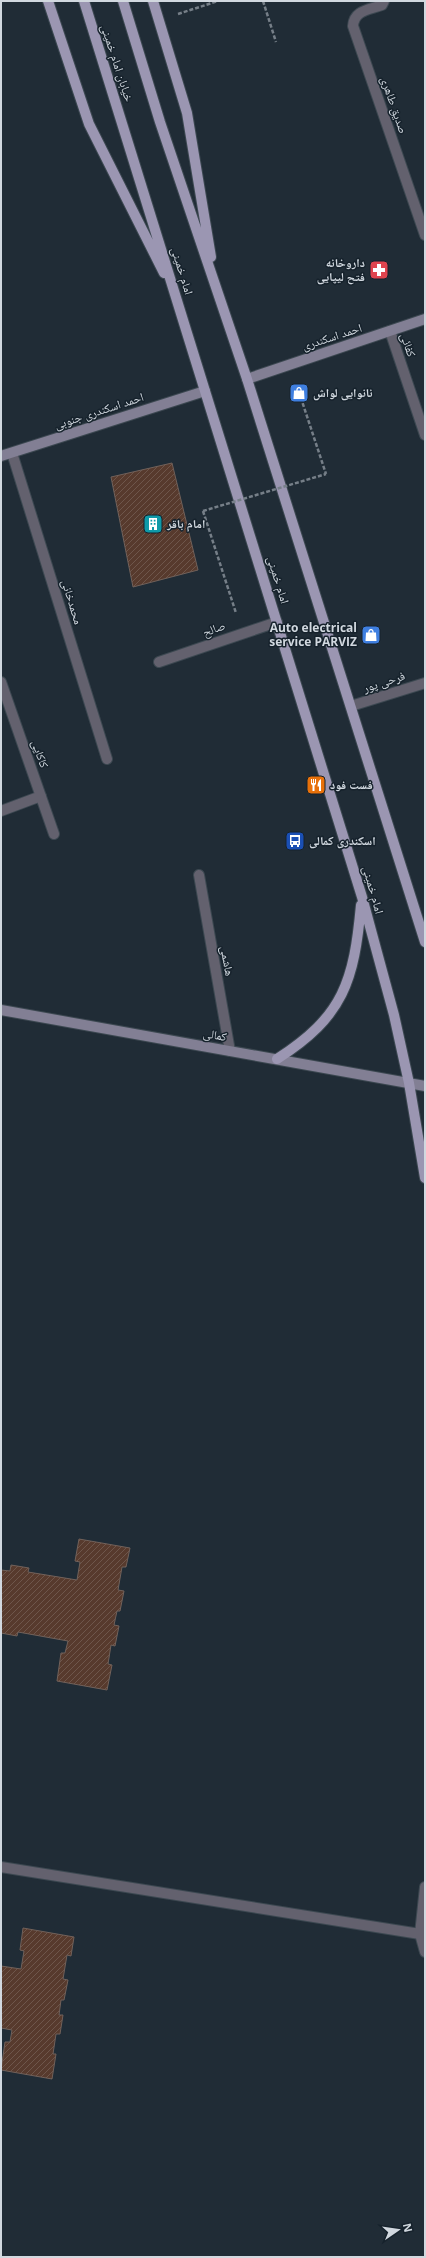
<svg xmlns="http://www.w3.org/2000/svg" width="426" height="2258" viewBox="0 0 426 2258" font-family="'Open Sans','Noto Naskh Arabic',sans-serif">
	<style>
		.building { fill: url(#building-hatch); stroke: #71615a }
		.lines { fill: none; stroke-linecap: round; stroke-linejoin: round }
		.service-casing { stroke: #3c4851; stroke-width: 12 }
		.minor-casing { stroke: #3c4851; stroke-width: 12 }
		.secondary-casing { stroke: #3c4851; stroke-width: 12 }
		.primary-casing { stroke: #3c4851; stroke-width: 12 }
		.path { stroke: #767f88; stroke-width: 2.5; stroke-dasharray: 4 2; stroke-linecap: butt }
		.service { stroke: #63616e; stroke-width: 10 }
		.minor { stroke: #63616e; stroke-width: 10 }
		.secondary { stroke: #827f94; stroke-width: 10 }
		.primary { stroke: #9b96b2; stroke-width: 10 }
		.path-bridge { stroke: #767f88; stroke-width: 2.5; stroke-dasharray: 4 2; stroke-linecap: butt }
		.labels { text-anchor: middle; stroke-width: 3; stroke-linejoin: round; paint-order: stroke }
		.street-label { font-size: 12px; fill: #d1d8df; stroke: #16222c }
		.poi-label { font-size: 12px; font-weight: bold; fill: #d1d8df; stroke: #16222c; text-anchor: start }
	</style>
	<defs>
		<pattern id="building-hatch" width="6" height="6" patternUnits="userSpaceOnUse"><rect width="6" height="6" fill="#573a2d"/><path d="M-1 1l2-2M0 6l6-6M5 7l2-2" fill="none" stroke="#6e564b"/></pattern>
	</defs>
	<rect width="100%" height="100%" fill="#202c36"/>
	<path class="building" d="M172,463l26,107 -65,17 -22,-110z
		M79,1539l51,9 -4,19h-4l-4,23 6,1 -4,20h-3l-3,14 5,1 -4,20 -4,-1 -3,19 4,1 -5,25 -50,-9 4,-28h4l3,-12 -50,-9 -1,4 -16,-3v-63l9,1 1,-6 18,3 -1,4 49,8 3,-18 -5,-1z
		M23,1928l51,9 -3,19 -4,-1 -4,24 5,1 -4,20h-3l-2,15h4l-3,19h-4l-3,20h3l-4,25 -51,-9 4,-28h5l2,-12 -11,-2v-62l20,3 3,-18 -4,-1z"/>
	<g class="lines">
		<defs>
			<path id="service" d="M1,1867l419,67
				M425,1887l-5,47 5,18"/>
			<path id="minor" d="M384,1l-2,4c-13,5 -28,5 -29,21l72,209
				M390,331l35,104
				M12,453l95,306
				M159,662l118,-40
				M1,682l53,152
				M351,706l74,-23
				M1,811l40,-15
				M199,875l31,176"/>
			<path id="secondary" d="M247,379l178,-60
				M1,456l204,-65
				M1,1010l424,76"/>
			<path id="primary" d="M48,1l41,123 75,149
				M84,1l278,896 32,118 15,68 16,95
				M123,1l37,121 87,257 178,563
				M153,1l34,112 24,144
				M277,1059c67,-43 77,-78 84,-154"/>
		</defs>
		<use href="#service" class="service-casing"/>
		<use href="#minor" class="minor-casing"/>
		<use href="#secondary" class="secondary-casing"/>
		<use href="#primary" class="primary-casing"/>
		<path class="path" d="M263,1l13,41
			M178,14l40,-13
			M297,386l29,88
			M203,511l33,102"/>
		<use href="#service" class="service"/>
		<use href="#minor" class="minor"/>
		<use href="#secondary" class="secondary"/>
		<use href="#primary" class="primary"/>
		<path class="path-bridge" d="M203,511l123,-37"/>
	</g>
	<defs>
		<symbol id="pharmacy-square" viewBox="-11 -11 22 22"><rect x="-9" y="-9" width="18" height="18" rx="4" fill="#e0444e" stroke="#16222c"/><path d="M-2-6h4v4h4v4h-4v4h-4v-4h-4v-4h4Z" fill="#fff"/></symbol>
		<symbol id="shop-square" viewBox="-11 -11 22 22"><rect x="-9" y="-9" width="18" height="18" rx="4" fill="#3f7fe0" stroke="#16222c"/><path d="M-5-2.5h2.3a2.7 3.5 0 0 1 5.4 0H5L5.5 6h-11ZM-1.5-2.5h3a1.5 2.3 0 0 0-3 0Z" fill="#fff"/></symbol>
		<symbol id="building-square" viewBox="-11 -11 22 22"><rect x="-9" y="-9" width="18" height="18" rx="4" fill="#0f9aa8" stroke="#16222c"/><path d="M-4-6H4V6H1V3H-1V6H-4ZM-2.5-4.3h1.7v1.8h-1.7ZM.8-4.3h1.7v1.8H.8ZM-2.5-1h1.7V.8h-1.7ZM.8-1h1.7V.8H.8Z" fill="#fff"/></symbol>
		<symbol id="restaurant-square" viewBox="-11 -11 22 22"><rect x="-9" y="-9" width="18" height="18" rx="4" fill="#e8710a" stroke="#16222c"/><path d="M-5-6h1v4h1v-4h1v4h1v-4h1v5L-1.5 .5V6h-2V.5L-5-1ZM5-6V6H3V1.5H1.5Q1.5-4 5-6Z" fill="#fff"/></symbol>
		<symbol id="bus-square" viewBox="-11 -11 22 22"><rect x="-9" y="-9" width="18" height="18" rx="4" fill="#1a4fb4" stroke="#16222c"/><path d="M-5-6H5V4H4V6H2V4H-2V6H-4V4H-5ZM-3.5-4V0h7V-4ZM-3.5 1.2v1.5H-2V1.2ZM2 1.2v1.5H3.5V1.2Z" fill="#fff"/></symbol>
	</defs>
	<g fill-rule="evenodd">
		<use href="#pharmacy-square" x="368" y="259" width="22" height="22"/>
		<use href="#shop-square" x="288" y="382" width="22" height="22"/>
		<use href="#building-square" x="142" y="513" width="22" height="22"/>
		<use href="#shop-square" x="360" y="624" width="22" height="22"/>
		<use href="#restaurant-square" x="305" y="774" width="22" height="22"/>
		<use href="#bus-square" x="284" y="830" width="22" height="22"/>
	</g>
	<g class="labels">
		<g class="street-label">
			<text transform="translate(117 63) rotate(72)" y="4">خیابان امام خمینی</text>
			<text transform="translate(394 105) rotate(71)" y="4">صدیق طاهری</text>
			<text transform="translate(182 271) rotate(73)" y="4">امام خمینی</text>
			<text transform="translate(332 337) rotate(-18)" y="4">احمد اسکندری</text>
			<text transform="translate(408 345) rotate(71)" y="4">کفائی</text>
			<text transform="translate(99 411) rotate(-18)" y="4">احمد اسکندری جنوبی</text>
			<text transform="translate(278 580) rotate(73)" y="4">امام خمینی</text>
			<text transform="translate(72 602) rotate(73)" y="4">محمدخانی</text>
			<text transform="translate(214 629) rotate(-20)" y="4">صالح</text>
			<text transform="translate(384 682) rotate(-18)" y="4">فرحی پور</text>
			<text transform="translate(40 754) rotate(71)" y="4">کاکایی</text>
			<text transform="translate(373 890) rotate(74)" y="4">امام خمینی</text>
			<text transform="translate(227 961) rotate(80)" y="4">هاشمی</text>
			<text transform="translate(215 1035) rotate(10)" y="4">کمالی</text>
		</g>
		<g class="poi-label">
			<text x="365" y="267" text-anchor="end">داروخانه<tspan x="365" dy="14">فتح لیپایی</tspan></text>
			<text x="313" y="397">نانوایی لواش</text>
			<text x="167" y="528">امام باقر</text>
			<text x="357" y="632" text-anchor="end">Auto electrical<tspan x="357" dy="14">service PARVIZ</tspan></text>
			<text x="330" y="789">فست فود</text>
			<text x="309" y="845">اسکندری کمالی</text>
		</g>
	</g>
	<rect width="426" height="2258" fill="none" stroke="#d1d8df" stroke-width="4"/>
	<g transform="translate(398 2230) rotate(77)" stroke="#16222c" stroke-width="3" paint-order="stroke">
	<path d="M0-3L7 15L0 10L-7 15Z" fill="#d1d8df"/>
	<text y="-6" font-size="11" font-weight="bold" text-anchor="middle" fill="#d1d8df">N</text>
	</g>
</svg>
